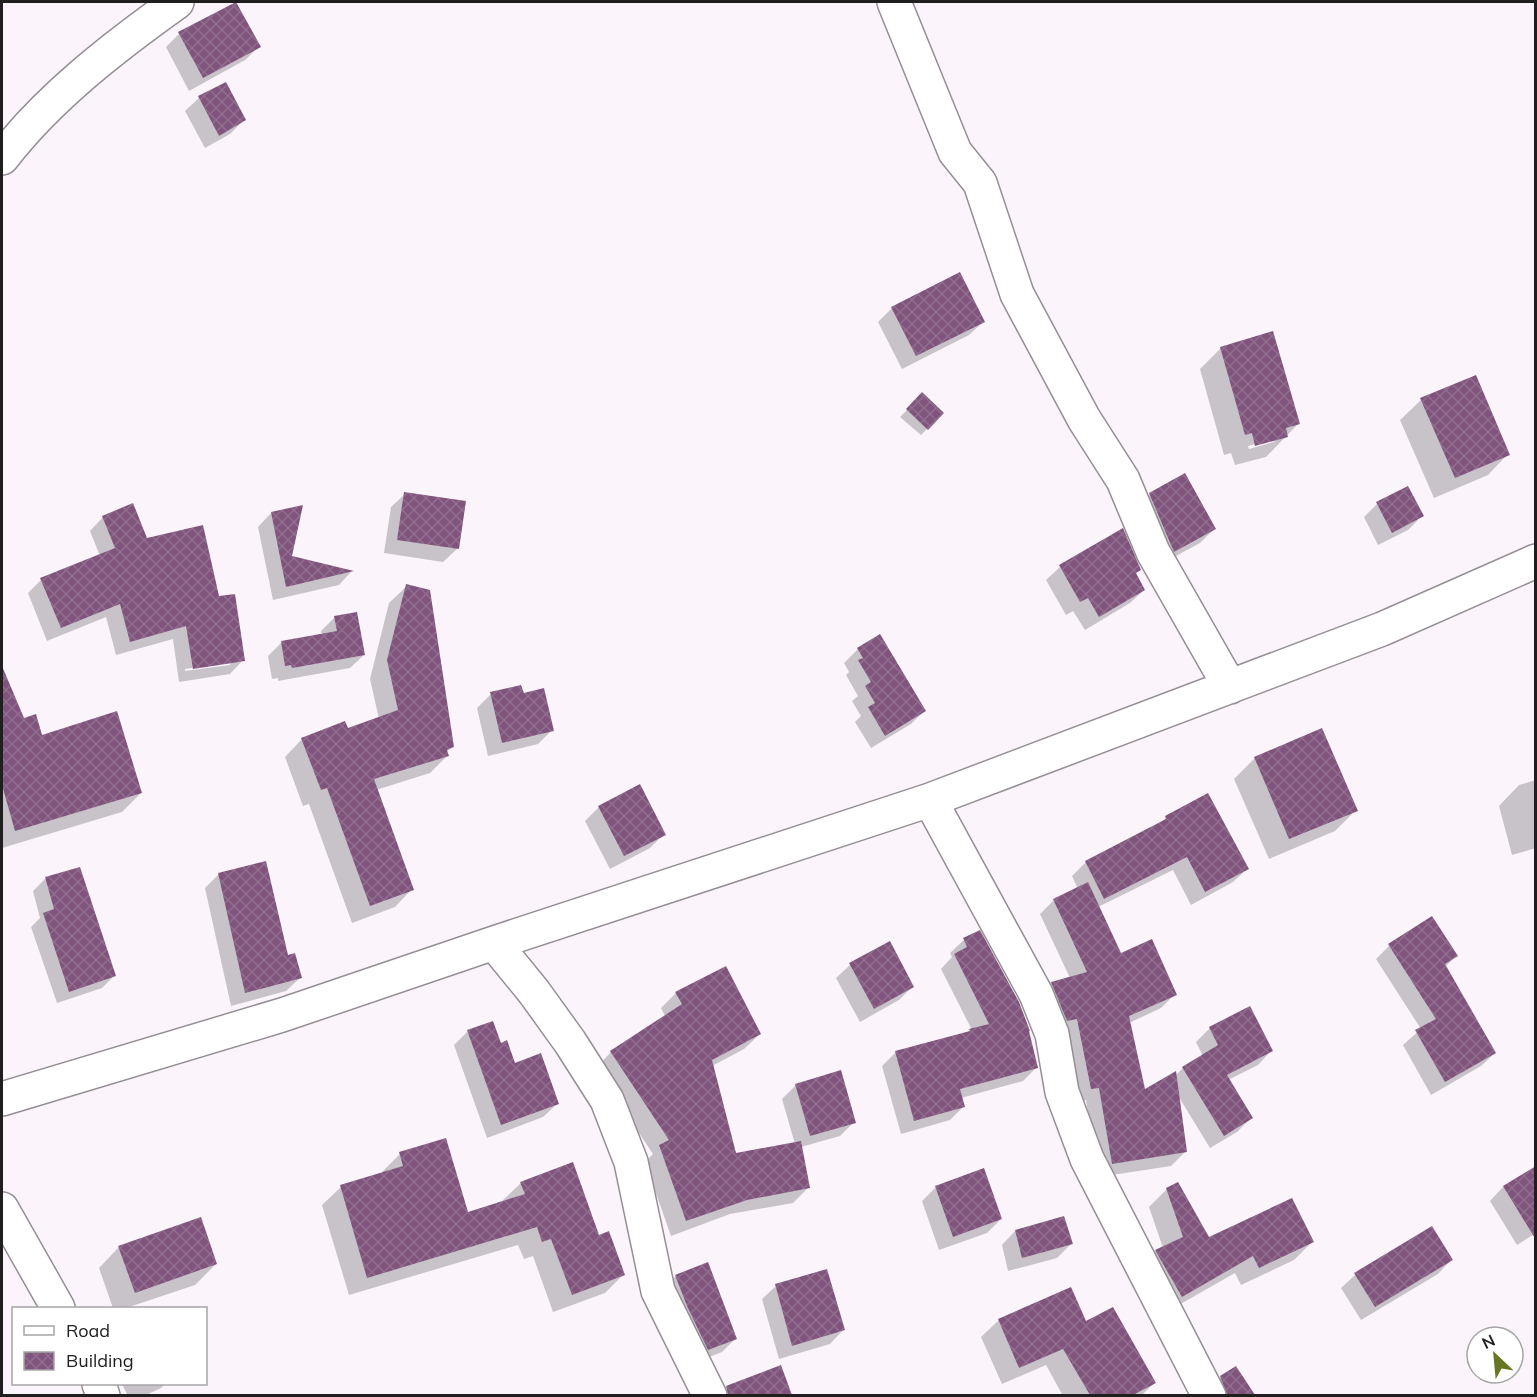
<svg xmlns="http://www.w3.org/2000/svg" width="1537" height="1397" viewBox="0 0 1537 1397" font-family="Mulish,sans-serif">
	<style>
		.shadow { fill: #0003; fill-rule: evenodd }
		.building { fill: url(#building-cross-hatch) }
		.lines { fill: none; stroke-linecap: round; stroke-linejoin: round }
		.minor-casing { stroke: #958f95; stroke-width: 36 }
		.minor { stroke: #fff; stroke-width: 33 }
	</style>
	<defs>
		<pattern id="building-cross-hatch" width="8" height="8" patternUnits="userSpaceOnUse" patternTransform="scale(1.5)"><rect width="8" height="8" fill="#81547e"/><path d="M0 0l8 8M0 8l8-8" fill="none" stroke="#906e8e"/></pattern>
	</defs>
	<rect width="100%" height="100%" fill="#fbf4fa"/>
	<path class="shadow" d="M179,34l80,13 -14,13 -56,31 -23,-44z
		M199,98l45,22 -14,14 -25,14 -20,-37z
		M892,308l91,14 -14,13 -67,34 -24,-47z
		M1221,348l77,76 -32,33 -31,8 -4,-12 -7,2 -24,-86zM1278,438l-4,4 -25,7 -1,-3z
		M922,395l5,34 -6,6 -21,-18z
		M1421,400l87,54 -20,21 -54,23 -34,-78z
		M405,494l59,8 -7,47 -14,13 -59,-9 7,-46z
		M1150,494l64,35 -14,14 -39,21 -25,-56z
		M1377,504l45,12 -14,14 -30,15 -14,-28z
		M271,513l20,44 60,15 -12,13 -66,15 -15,-73z
		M103,517l44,23 71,58 25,62 -13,14 -51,8 -6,-43 -57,16 -10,-38 -59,24 -19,-48 13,-13 59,-24 -10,-25zM230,662v3l-45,6v-2z
		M1122,530l18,39 -5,5 9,16 -14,13 -45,27 -12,-19 -7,4 -20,-35 14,-13z
		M407,586l45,160 -6,6 2,3 -18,18 -54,17 36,99 -17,18 -43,16 -43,-119 -6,2 -18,-49 17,-18 45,-9 32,-11 -9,-40 19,-76z
		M335,617l29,38 -14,13 -72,13v-3l-6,1 -4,-23 14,-14 40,-7 -1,-4z
		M858,649l66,62 -13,13 -40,24 -16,-26 6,-6 -9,-15 6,-5 -12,-21 3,-3 -5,-9z
		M2,669l21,51 18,17 100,56 -19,19 -120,36z
		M491,694l31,1 30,35 -14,14 -50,12 -11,-48z
		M1255,758l101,52 -21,21 -66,28 -35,-80z
		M1536,780v68l-24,7 -13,-49 20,-21z
		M640,787l24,47 -14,14 -40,21 -25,-48 13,-13z
		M1166,818l81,51 -14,13 -42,23 -18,-35 -75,37 23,48 54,39 -14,14 -32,15 15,69 31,-16 8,-8 20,-12 -7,-14 14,-14 61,23 -13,14 -30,15 23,38 -14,14 -27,16 -33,-54 8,58 -14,14 -72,11 -13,-77 -8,2 -40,-105 13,-14 19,-5 -30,-64 14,-14 24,-11 -6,-13 14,-14 72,-37z
		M79,869l35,107 -12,12 -45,15 -26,-76 9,-9 -7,-27 12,-12z
		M219,874l68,83 13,21 -14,13 -55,15 -26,-118z
		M979,932l58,135 -14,14 -62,17 3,8 -14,14 -49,14 -19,-68 14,-14 71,-18 5,-4 -31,-61 11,-12 -2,-4 14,-13z
		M1389,946l67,10 -11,11 50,86 -14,13 -50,29 -28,-50 18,-16 -45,-70z
		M850,965l62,22 -13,13 -39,22 -24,-44z
		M676,993l84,41 -16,15 -32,17 23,89 60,-11 -13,-45 14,-14 58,37 -14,14 -39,11 8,40 -16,16 -63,11 -59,22 -26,-74 8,-8 -57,-86 15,-16 54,-36 -4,-8z
		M468,1031l32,14 14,20 43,39 -14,13 -56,21 -33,-93z
		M400,1154l67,60 35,-13 19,-18 77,54 25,38 -18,18 -52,19 -20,-56 -9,3 -6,-14 -169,50 -27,-90 19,-18 41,-13v-2z
		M1536,1167v66l-19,12 -27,-44 13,-14z
		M936,1187l65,32 -14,14 -48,17 -17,-49z
		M1167,1189l41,50 104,3 -18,18 -53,25 -6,-12 -72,41 -25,-45 18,-18 7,-3 -14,-41z
		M1063,1218l8,26 -14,14 -49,13 -6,-26 13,-14z
		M119,1247l97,17 -21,21 -69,23h-13l-14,-40z
		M1451,1260l-13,14 -77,46 -20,-32 14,-13z
		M676,1276l59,63 -13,13 -28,11 -32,-73z
		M776,1286l67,44 -13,14 -51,15 -17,-60z
		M1070,1289l16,34 68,60 -13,13h-78l-17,-31 -44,19 -21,-47 18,-17z
		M780,1367l11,29h-70l10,-11z
		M1236,1368l17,28h-44l-2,-5 14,-14z
		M122,1384h43l-4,4 -17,8h-16z"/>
	<path class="building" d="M236,2l25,45 -58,31 -25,-46z
		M226,82l20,38 -27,16 -21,-40z
		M960,272l25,50 -69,34 -25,-49z
		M1273,331l27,93 -14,4 2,9 -33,9 -3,-13 -7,2 -25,-88z
		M1476,375l34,80 -55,23 -35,-80z
		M922,392l22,21 -16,17 -22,-21z
		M1185,473l31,56 -42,23 -25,-59z
		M1408,486l16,30 -32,17 -16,-31z
		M404,492l62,9 -7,48 -62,-9z
		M133,503l14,35 56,-13 16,71 16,-2 10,67 -52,8 -7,-43 -56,16 -10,-38 -59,24 -21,-50 75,-30 -13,-32z
		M303,505l-11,51 62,15 -68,16 -15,-75z
		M1123,528l18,42 -5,3 9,17 -46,27 -11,-19 -8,4 -21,-37z
		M406,584l24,6 24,157 -7,3 2,6 -75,23 40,111 -44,16 -43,-118 -6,2 -20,-52 44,-17 3,7 50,-18 -11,-50z
		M357,612l8,43 -73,13 -1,-3 -6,1 -4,-25 56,-10 -3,-15z
		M880,634l46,77 -41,25 -17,-29 7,-4 -10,-17 6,-4 -13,-22 5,-2 -6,-10z
		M2,666l22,52 12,-4 6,21 75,-24 25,82 -127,38 -13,-46z
		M521,685l3,8 20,-5 10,43 -52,12 -12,-51z
		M1322,728l36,83 -69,28 -35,-82z
		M640,784l26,51 -42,21 -26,-50z
		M1208,793l41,76 -44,23 -18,-35 -83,42 -19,-38 81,-42 -1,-3z
		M266,861l22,94 7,-2 7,25 -57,15 -27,-120z
		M80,867l36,109 -47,16 -26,-79 11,-4 -9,-32z
		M1088,882l33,71 31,-14 25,56 -48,21 16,73 31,-18 11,81 -75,12 -13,-76 -8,1 -14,-70 -10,2 -16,-39 36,-10 -34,-73z
		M1432,916l26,40 -13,8 51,89 -51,29 -30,-52 21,-11 -48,-75z
		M980,930l39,72 11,29h-1l9,37 -78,21 5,18 -51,14 -19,-70 75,-20 -1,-2 20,-5 -35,-70 13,-7 -4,-9z
		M890,941l24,46 -40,22 -25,-46z
		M726,966l35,68 -49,26 24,93 65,-12 9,47 -63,12 -61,21 -27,-76 10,-5 -59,-89 72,-47 -7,-12z
		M1250,1006l23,45 -46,24 26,43 -29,18 -42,-69 36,-22 -9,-18z
		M493,1021l8,22 6,-3 8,23 26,-10 18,51 -58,21 -34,-95z
		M841,1070l15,53 -46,13 -15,-52z
		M446,1138l22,74 57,-18 -5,-12 53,-20 26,73 10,-4 16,44 -53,20 -21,-56 -9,3 -5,-15 -170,51 -27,-93 63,-19 -4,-14z
		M1536,1166v74l-33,-54z
		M984,1168l18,51 -49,18 -18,-51z
		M1178,1182l31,55 83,-39 22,44 -55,26 -6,-12 -71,41 -27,-47 28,-13 -17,-49z
		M1064,1216l9,28 -51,14 -7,-28z
		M201,1217l16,47 -82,29 -17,-47z
		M1432,1226l21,34 -78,47 -21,-34z
		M708,1262l29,77 -29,11 -21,-44 -12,-31z
		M827,1269l18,61 -53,16 -17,-62z
		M1071,1287l15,34 27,-14 43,76 -23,12h-43l-27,-46 -44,19 -21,-49z
		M781,1365l11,30h-64l-2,-9z
		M1236,1366l19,29h-28l-7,-19z"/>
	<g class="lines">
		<defs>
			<path id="minor" d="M894,2l61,150 25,31 37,111 67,125 39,61 30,72 77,135
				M2,158c47,-61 112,-111 175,-156
				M930,800l106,194 16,40 10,58 25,67 122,237
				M494,943l40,49 36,50 37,58 24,62 27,129 52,105
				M2,1099l280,-84 212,-72 436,-143 452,-171 154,-68
				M2,1209l56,99
				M99,1384l4,12"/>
		</defs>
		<use href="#minor" class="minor-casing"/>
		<use href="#minor" class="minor"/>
	</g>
	<rect width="1537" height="1397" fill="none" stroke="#211e20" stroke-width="6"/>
	<rect x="12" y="1307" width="195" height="78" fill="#ffffff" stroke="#a6a5a6" stroke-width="1.5"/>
	<rect x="24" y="1326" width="30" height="9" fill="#ffffff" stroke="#a6a5a6" stroke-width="1.5"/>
	<text x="66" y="1337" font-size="18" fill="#211e20">Road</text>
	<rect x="24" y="1352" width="30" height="18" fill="url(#building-cross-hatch)" stroke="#a6a5a6" stroke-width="1.5"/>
	<text x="66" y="1367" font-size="18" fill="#211e20">Building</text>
	<g transform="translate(1495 1355) rotate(334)"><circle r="28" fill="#ffffff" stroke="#a6a5a6" stroke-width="1.5"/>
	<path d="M0-4.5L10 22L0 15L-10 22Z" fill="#677623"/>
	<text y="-9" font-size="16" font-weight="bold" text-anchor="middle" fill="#211e20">N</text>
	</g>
</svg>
